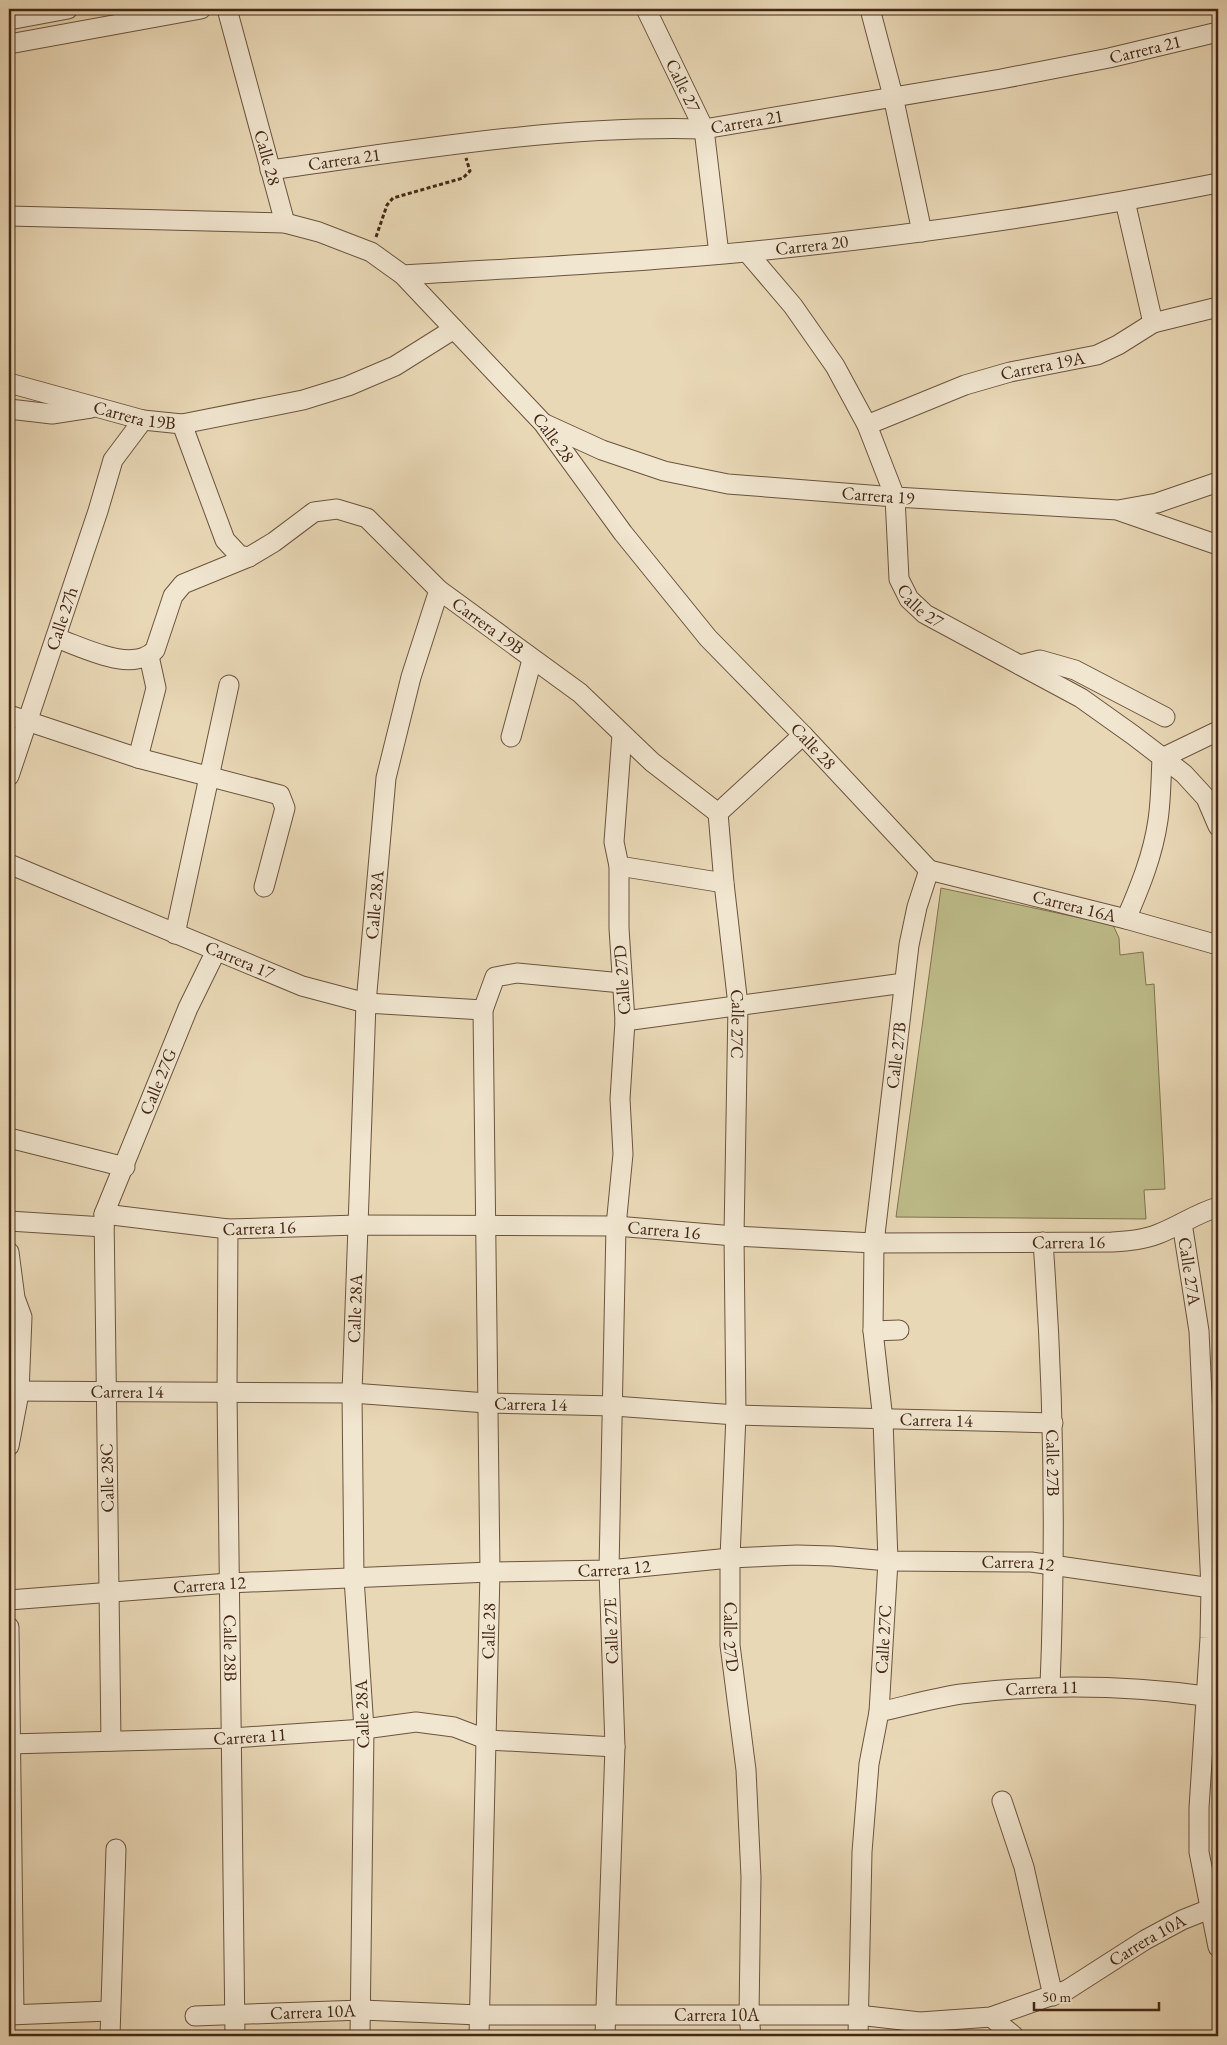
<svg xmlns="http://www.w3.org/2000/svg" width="1227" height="2045" viewBox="0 0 1227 2045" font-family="'EB Garamond',serif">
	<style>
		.green { fill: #bdbc89; stroke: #807250 }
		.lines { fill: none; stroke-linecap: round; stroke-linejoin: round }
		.minor-casing { stroke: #6c533e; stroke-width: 21 }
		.path { stroke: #432716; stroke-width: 3; stroke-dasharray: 4 2.5; stroke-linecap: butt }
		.minor { stroke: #f1e6d0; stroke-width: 19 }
		.labels { text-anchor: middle; stroke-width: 4; stroke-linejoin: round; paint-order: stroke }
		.street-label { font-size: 18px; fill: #432716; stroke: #f1e6d0 }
	</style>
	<rect width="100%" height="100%" fill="#e9d8b6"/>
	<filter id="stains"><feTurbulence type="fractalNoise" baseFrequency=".004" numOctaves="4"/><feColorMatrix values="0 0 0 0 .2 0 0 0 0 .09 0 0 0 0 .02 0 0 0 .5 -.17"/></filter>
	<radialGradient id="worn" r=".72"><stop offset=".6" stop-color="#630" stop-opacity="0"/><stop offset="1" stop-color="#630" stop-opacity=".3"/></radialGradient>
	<path class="green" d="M941,888l172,37 6,13 1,17 23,-3 3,33 8,-1 11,205 -21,1 2,29 -250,-2z"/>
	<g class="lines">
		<defs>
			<g id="minor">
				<path id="s1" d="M227,9l58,214"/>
				<path id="s2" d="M646,9l58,120 15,125"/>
				<path d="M870,9l23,87 29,136"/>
				<path d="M9,20l59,-11"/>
				<path d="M9,44l192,-35"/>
				<path id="s3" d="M270,170c144,-20 288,-45 434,-41l297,-50 108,-21 109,-26"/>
				<path d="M1125,201l28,122"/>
				<path id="s4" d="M9,216l276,7 34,9 52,20 32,23 140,148 80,110 85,105 95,97 126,135"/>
				<path id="s5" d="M747,252l46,54 42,60 32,59 28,72 4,82 10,20 16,15 156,84 52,37 51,39 22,24 12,28"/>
				<path id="s6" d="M403,275c114,-7 228,-12 342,-23 158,-15 317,-38 473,-69"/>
				<path id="s7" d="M9,383l134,37 39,4 121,-24 45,-14 47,-20 59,-37"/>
				<path d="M9,409l43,5 39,-6"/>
				<path d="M182,424l43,116 14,15 10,2"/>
				<path id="s8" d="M545,424l57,26 62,21 64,13 167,13 223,13 39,-7 61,-21"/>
				<path id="s9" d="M867,425l98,-40 45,-13 87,-17 21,-10 35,-22 65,-16"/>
				<path d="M1120,511l98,34"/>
				<path id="s10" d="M56,638c27,9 76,36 99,12l18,-54 10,-12 66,-27 25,-15 40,-30 23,-3 30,9 72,72 141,103 72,69 66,51"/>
				<path d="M1020,665l20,-5 35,10 90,47"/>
				<path d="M9,715l129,43 142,37 5,13 -21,79"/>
				<path d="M511,737l21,-77"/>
				<path d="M138,758l18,-70 -7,-32"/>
				<path id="s11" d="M9,776l89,-265 15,-51 30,-40"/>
				<path id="s12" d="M718,813l6,70 14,122 -4,231 2,179 -6,143v87l16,125 5,107 -2,138 2,21"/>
				<path d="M718,813l85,-78"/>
				<path id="s13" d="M9,864l293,122 64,17 117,7"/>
				<path d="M619,866l105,17"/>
				<path id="s14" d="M929,870l197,49 92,26"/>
				<path d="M1126,919c14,-32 27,-64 32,-99 3,-20 3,-42 4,-62l56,-27"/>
				<path d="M175,934l54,-249"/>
				<path d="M625,1021l279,-38"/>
				<path d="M9,1138l116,29"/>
				<path id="s15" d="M104,1214l124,15 129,-4 259,1 118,10 140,7 238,-1c15,-1 31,-2 46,-8 21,-8 39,-21 60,-27"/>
				<path d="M9,1221l95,6"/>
				<path id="s16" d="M1182,1223l17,108 12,257 -1,50 -11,170v44l19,95"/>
				<path id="s17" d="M228,1229l-1,164 8,643"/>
				<path id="s18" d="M1043,1242c11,148 13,295 7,444"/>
				<path d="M9,1252l6,46 7,19 -3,76 -10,53"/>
				<path d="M873,1331l26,-1"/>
				<path id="s19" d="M9,1391l343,2 135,10 127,3 122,9 317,8"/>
				<path id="s20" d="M9,1600l220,-17 261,-11 119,-2 121,-12 67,-3 35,1 56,5 143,1 180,26 7,3"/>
				<path d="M9,1627l5,387"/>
				<path id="s21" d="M879,1712c27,-6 55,-14 82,-18 82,-10 163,-9 244,2"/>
				<path id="s22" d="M111,1741l-7,-527 84,-206 28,-57"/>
				<path id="s23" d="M9,1744l223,-6 132,-9 52,-7 38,5 34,13 127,7"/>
				<path d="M1002,1801l22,66 29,129"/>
				<path d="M9,2015l100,-4"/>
				<path id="s24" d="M195,2016l167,-6 117,5h379l62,7 71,-5 76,-27 78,-50 37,-20 30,-12h6"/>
				<path d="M991,2017l23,19"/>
				<path d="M110,2036l6,-187"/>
				<path id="s25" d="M360,2036l4,-307 -10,-151 -2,-185 14,-390 20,-225 25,-101 28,-87"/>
				<path id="s26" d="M479,2036l11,-464 -7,-562 12,-33 22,-4 105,10"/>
				<path d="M605,2036l10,-289 -6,-177 7,-344 7,-72 -3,-55 5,-78 -6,-93v-62l-5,-24 8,-108"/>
				<path id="s27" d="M858,2036l4,-184 7,-88 10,-52 9,-151 -5,-141 -10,-89 1,-88 35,-298 8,-38 12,-37"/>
			</g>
		</defs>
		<use href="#minor" class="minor-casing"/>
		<path class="path" d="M376,237l11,-32 6,-7 70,-20 7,-7 -4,-13"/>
		<use href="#minor" class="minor"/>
	</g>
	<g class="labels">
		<g class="street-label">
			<text dy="6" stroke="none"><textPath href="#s3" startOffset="885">Carrera 21</textPath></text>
			<text dy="6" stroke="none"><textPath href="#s2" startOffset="85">Calle 27</textPath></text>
			<text dy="6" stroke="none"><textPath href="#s3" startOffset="480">Carrera 21</textPath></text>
			<text dy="6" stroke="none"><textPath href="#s1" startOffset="154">Calle 28</textPath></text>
			<text dy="6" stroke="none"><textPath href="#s3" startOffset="75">Carrera 21</textPath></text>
			<text dy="6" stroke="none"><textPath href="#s6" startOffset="410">Carrera 20</textPath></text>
			<text dy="6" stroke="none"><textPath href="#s9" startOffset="186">Carrera 19A</textPath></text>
			<text dy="6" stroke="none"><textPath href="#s7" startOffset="130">Carrera 19B</textPath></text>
			<text dy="6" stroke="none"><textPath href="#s4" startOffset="628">Calle 28</textPath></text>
			<text dy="6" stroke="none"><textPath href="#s8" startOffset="344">Carrera 19</textPath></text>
			<text dy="6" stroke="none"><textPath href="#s5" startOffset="406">Calle 27</textPath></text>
			<text dy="6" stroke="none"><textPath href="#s11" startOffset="166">Calle 27h</textPath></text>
			<text dy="6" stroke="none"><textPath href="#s10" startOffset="545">Carrera 19B</textPath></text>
			<text dy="6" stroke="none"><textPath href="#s4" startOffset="1032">Calle 28</textPath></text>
			<text dy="6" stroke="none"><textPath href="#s25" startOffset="1132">Calle 28A</textPath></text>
			<text dy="6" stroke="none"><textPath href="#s14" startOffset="150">Carrera 16A</textPath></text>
			<text dy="6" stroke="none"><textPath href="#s13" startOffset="250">Carrera 17</textPath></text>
			<text transform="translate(622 980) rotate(-94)" y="6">Calle 27D</text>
			<text dy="6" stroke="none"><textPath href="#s12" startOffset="212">Calle 27C</textPath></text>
			<text dy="6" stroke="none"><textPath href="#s27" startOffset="984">Calle 27B</textPath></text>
			<text dy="6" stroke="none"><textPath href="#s22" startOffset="670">Calle 27G</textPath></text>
			<text dy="6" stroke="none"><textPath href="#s15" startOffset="156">Carrera 16</textPath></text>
			<text dy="6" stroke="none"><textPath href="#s15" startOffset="561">Carrera 16</textPath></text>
			<text dy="6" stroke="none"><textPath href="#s15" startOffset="966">Carrera 16</textPath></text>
			<text dy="6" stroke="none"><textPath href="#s16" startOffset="49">Calle 27A</textPath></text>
			<text dy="6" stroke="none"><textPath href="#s25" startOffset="728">Calle 28A</textPath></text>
			<text dy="6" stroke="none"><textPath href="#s19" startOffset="118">Carrera 14</textPath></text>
			<text dy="6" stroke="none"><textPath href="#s19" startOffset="522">Carrera 14</textPath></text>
			<text dy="6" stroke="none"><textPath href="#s19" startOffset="928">Carrera 14</textPath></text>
			<text dy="6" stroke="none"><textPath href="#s18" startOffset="221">Calle 27B</textPath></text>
			<text transform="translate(107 1478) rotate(-91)" y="6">Calle 28C</text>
			<text dy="6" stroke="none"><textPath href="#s20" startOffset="1011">Carrera 12</textPath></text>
			<text dy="6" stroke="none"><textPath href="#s20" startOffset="606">Carrera 12</textPath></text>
			<text dy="6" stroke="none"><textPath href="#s20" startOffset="201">Carrera 12</textPath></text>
			<text dy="6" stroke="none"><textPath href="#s26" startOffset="405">Calle 28</textPath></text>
			<text transform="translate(611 1631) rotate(-92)" y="6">Calle 27E</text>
			<text dy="6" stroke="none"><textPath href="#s12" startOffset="825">Calle 27D</textPath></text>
			<text dy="6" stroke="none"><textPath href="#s27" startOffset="398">Calle 27C</textPath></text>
			<text dy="6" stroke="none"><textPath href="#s17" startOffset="419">Calle 28B</textPath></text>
			<text dy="6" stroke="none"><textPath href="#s21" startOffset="165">Carrera 11</textPath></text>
			<text transform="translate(362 1714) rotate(-92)" y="6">Calle 28A</text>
			<text dy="6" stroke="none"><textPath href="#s23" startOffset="241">Carrera 11</textPath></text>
			<text dy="6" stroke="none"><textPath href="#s24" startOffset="972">Carrera 10A</textPath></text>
			<text dy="6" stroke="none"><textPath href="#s24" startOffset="118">Carrera 10A</textPath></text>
			<text dy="6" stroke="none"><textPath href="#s24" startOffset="522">Carrera 10A</textPath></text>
		</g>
	</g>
	<rect width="1227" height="2045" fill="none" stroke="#e9d8b6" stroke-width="30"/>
	<rect x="10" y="10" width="1207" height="2025" fill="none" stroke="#432716" stroke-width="2.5"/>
	<rect x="15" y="15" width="1197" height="2015" fill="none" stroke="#432716"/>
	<path d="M1034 2002v8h125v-8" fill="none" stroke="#432716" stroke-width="2.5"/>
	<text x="1042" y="2002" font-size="15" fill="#432716" stroke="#f1e6d0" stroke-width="4" paint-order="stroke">50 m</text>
	<rect width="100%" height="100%" filter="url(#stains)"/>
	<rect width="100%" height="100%" fill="url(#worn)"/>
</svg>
